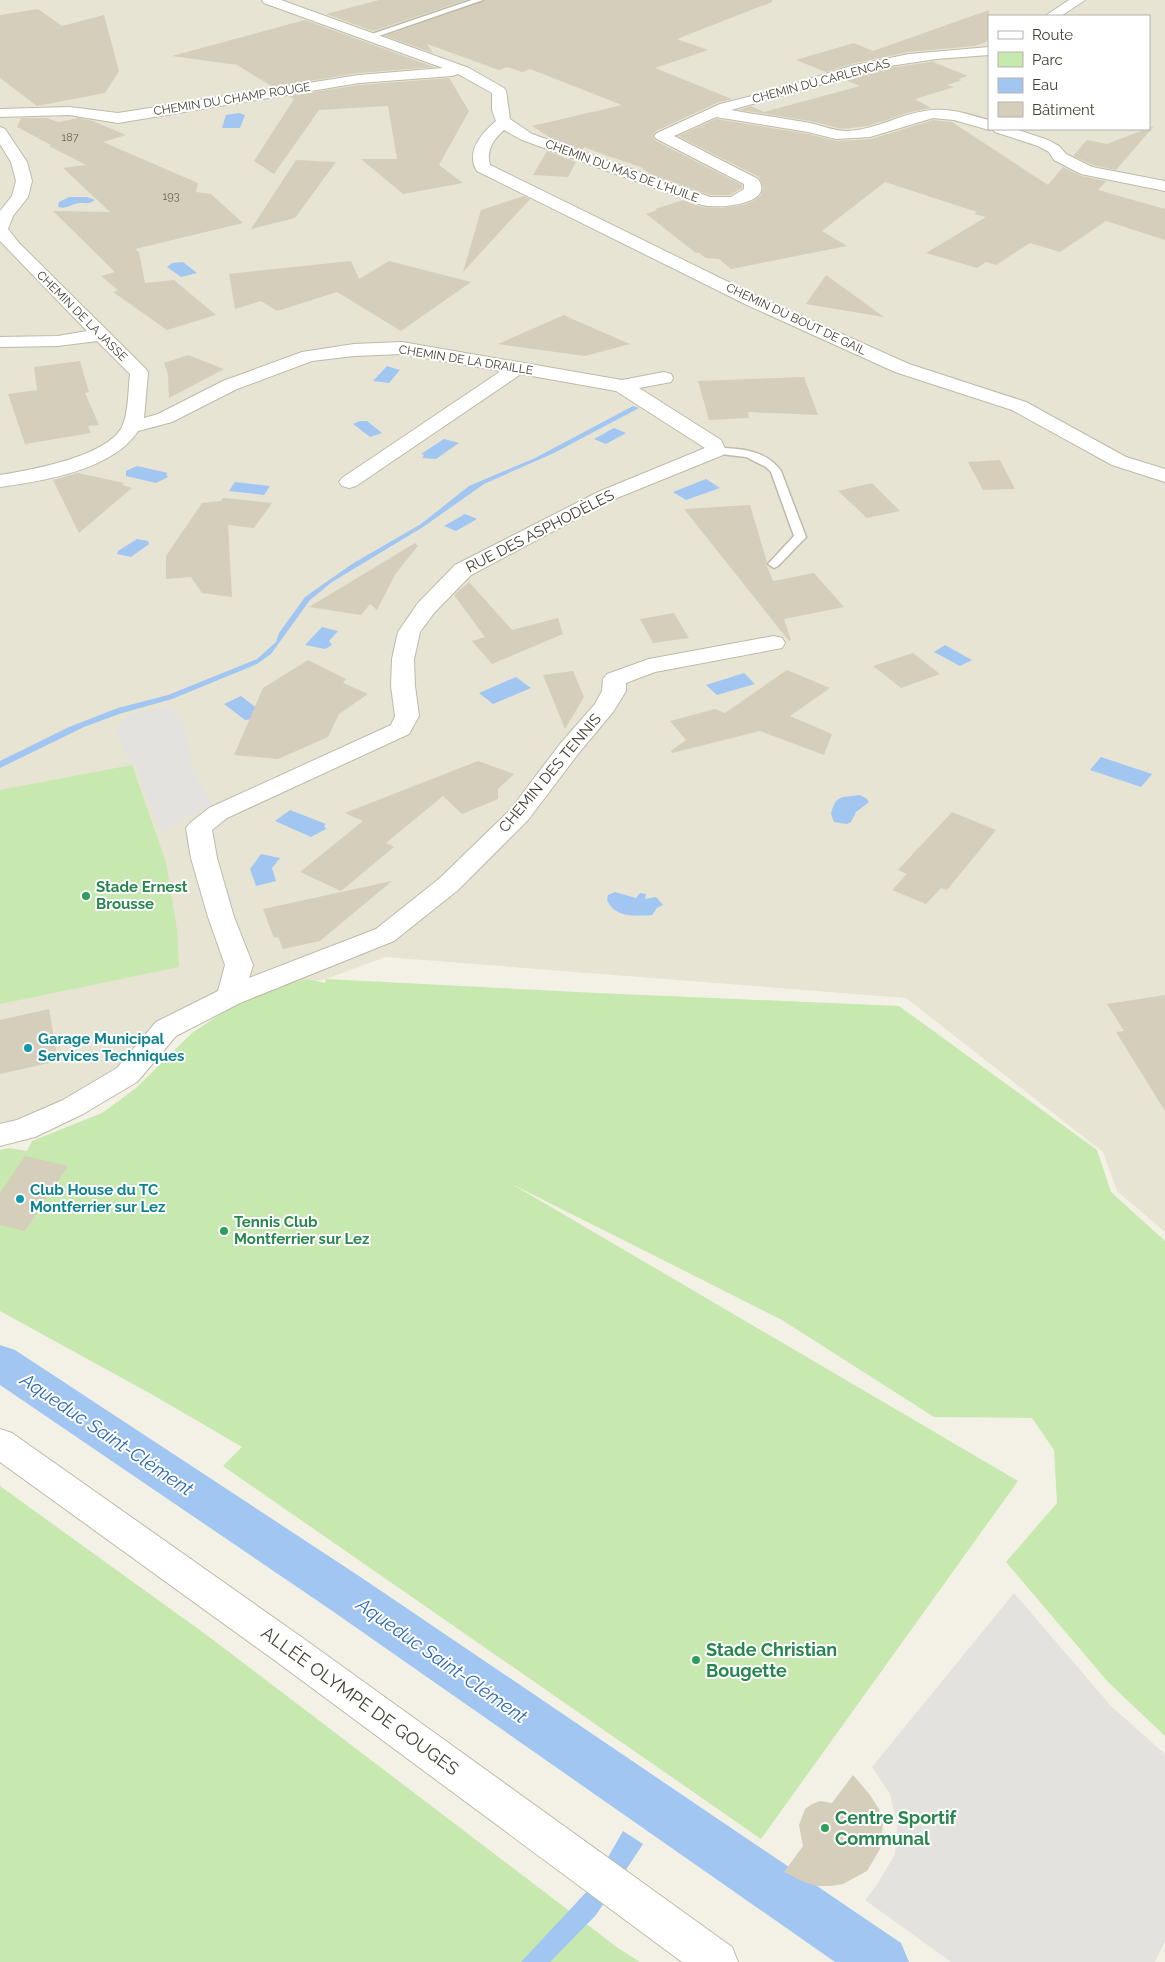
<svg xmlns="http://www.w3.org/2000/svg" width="1165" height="1962" viewBox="0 0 1165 1962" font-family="Raleway,sans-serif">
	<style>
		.residential { fill: #e7e4d4; fill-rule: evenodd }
		.green { fill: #c7e8ae }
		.parking { fill: #e4e2de }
		.water { fill: #a1c6f1 }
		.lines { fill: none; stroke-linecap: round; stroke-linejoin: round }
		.canal { fill: #a1c6f1; fill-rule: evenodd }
		.building { fill: #d5cebb }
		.lane-casing { stroke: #bfbaa8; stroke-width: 3 }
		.street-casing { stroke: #bfbaa8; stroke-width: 2 }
		.lane { fill: #fff; fill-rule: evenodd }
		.street { fill: #fff; fill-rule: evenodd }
		.leisure-dot { fill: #2e9e5b; stroke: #fff; stroke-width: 2 }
		.culture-dot { fill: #0f9aa8; stroke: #fff; stroke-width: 2 }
		.labels { text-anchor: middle; stroke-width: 4; stroke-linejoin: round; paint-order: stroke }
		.far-number-label { font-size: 11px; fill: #6a6556 }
		.far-street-label { font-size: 12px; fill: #464235; stroke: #fff }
		.street-label { font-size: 15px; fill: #464235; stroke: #fff }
		.leisure-label { font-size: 15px; font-weight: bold; fill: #27864d; stroke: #fff; text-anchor: start }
		.culture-label { font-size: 15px; font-weight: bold; fill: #0d838f; stroke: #fff; text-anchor: start }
		.near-leisure-label { font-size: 18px; font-weight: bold; fill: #27864d; stroke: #fff; text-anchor: start }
		.near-street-label { font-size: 18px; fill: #464235; stroke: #fff }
		.near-water-label { font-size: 19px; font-style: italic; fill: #2d6ab3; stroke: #fff }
	</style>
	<rect width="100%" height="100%" fill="#f3f1e6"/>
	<path class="residential" d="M0,0h1165v1232l-48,-41 -14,-39 -197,-154 -521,-41 -59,22 -74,13 -50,18 -75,65 -127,60zM989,16h160v113h-160z"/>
	<path class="green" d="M132,765l34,97 11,68 2,37 -179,37v-214z
		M307,979l18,4 1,-4 271,14 302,13 198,144 14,42 54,49v495l-57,-54 -102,-120 51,-59 -3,-53 -22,-32 -98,-1 -152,-97 -272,-137 508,298 -257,358 -538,-373 19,-19 -89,-52 -153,-84v-161l9,-2 18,3 5,-10 70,-28 34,-25 56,-55 63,-42z
		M0,1486l208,150 410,312 22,14h-640z"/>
	<path class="parking" d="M171,707l12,17 12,53 18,26 -52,30 -24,-64 -15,-22 -7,-16 9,-13 24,-8z
		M1014,1593l97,113 54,48v187l-10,21h-204l-86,-62 13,-17 17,-29 2,-31 -7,-29 -18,-27z"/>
	<path class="water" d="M239,113l6,2 -5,13h-18l4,-13z
		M69,197h18l8,3c-7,6 -13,1 -20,4 -7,2 -9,5 -17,3l1,-5z
		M183,262l14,11 -16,4 -14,-10 5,-4z
		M387,366l13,4 -11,13 -16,-2z
		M633,406l6,2 -85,45 -70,31 -61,43 -91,55 -22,18 -39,54 -14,10 -85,35 -53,15 -35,13 -84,41v-7l69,-34 49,-19 50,-13 89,-36 19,-17 3,-9 26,-36 47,-33 69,-40 48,-38 66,-28z
		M360,421h7l15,12 -12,4 -17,-13z
		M614,428l12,5 -20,11 -12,-5z
		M444,439l15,4 -23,16 -14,-1 2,-3 -3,-1z
		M137,466l31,7 -2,1 2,3 -12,6 -30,-7v-5z
		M706,479l14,9 -34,12 -13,-8z
		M235,482l35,4 -6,9 -35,-4z
		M465,514l12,5 -21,12 -12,-5z
		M137,539l11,2 1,3 -18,13 -14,-3 1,-3z
		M322,627l16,4 -9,10 3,4 -7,4 -20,-4z
		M945,645l27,15 -12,6 -26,-14z
		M744,673l11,11 -38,11 -11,-10z
		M516,677l15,11 -38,16 -14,-11z
		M241,696l21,16 -9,7 -8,1 -21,-16z
		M1101,757l51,17 -11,13 -51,-17z
		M859,795l7,3 3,4 -13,10 -5,10 -4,2 -13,-2 -3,-8c5,-20 10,-16 28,-19z
		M290,810l36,14 -2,2 2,3 -15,8 -36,-16z
		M261,854l19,4 -8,10 4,13 -20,5 -6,-17z
		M615,892l21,6 4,-5 6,1 -1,5 11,-2 7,8 -6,3 -5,7c-17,1 -37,3 -45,-15l1,-5z
		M623,1831l20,13 -47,71 -46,47h-29l70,-75z"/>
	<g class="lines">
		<path class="canal" d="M0,1345l15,5 347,228 539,365 8,19h-74l-507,-354 -328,-223z"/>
	</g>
	<path class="building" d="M379,0h87l-93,31 -47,-17z
		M485,0h287v2l-95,37 31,11 -53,18 77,31 -13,3 -63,29 -4,5 4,5 86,44v3l-12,7h-20l-60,-21 -9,-7 -33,-11 -24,-9 -1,3 -29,-10 -22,-14 90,-21 -92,-36 -8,3 -15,-5 -8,3 -72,-26 6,9 -48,-17z
		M38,9l24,17 42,-11 15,56 -14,22 -68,13 -37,-28v-63z
		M989,10v31l-14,5 -66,6 -58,12 -25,8 -30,-12 58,-17 19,8z
		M305,20l129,47 -75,6 -86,14 -36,-22 -65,-9z
		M936,61l-3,1 35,14 -10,3 4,1 -15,5 7,2 -39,12 16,9 -20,4 -43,14 -26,3 -32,-8 -71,-11 12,-4 13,6 96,-26 -15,-6 38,-11z
		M449,78l20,33 -30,54 24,18 -60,11 -42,-35h36l-9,-53 -69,4 -45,64 -20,-13 40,-62 -5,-3 70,-11z
		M21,118h26l11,4 21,-4 14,3 33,14 -23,7 95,41 -2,9 15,2 32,29 -108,26 4,3 6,31 29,-3 42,35 -49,15 -54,-38 5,-2 -17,-14 14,-4 -62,-61 57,1 -47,-44 23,-3 -37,-19 2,-1 -34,-18z
		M716,119l92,15 28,7 35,-2 62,-19 19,2 96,63 15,-18 18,9 25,5 -8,9 67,19v31l-59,-19 -46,31 -30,-9 -34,22 -10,-3 -9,6 -51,-15 60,-36 -12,-3 3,-2 -92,-30 -63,49 25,15 -116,23 -12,-10 -13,-1 -7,-5h-3l-50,-39 11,-4 -2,-1 28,-9 19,7 17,1 24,-3 10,-4 8,-6 2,-8 -4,-10 -81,-41z
		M1154,126l-38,44 -23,-5 -20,-9 14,-16 20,4z
		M547,151l29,11 -8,15 -35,-2z
		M296,160l40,2 -41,56 -44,11z
		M524,196l6,3 -67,73 18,-62z
		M351,261l8,18 30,-18 82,21 -70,49 -64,-39 -60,19 -16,-10 -26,8 -6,-35z
		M826,275l58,42 -78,-13z
		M564,315l6,3 60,26 -45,12 -87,-12z
		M188,355l36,14 -55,29 -1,-24 -4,-11z
		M80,361l9,31 -4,1 14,32 -11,1 3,7 -66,11 -17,-50 29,-4 -3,-23z
		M804,377l14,38 -70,-3 1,6 -40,2 -11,-39z
		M1000,460l15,29 -32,1 -15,-28z
		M78,473l46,10 -2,2 10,3 -53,45 -26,-53z
		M872,483l28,28 -33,7 -29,-27z
		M223,498l49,5 -18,25 -26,-3 4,72 -30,-4 -11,-16 -25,2v-23l36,-53 19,-2z
		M750,505l17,57 -1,2 7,17 41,-8 30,34 -60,12 7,21 -2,1 -105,-132z
		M415,543l3,3 -22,27 -19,37 -7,-6 -9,11 -52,-8z
		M469,582l43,48 46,-12 5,16 -71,30 -20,-23 13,-4 -31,-42z
		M674,613l15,25 -36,5 -13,-24z
		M913,653l27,21 -39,14 -28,-22z
		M308,660l38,19 -3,4 25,11 -29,20 -11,23 -50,22 -44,-4 29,-67z
		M787,670l43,18 -40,28 42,18 -8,21 -64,-24 -88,22 -1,-2 15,-11 -16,-19 45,-12 10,4z
		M573,671l11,26 -19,32 -22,-54z
		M478,761l36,13 -16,15v10l-36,15 -19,-18 -57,47 8,4 -53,44 -41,-19 63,-51 -18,-8z
		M952,812l44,18 -49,60 -6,-2 -15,16 -34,-14 15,-16 -9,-4z
		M392,881l-72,60 -37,8 -5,-12 -4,1 -11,-29z
		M1165,995v116l-49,-79 8,-1 -17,-27z
		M49,1009l9,52 -58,13v-54z
		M25,1156l43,10 -43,65 -25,-6v-32z
		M853,1775l17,20 9,14 4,15 -3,25 -13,22 -24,13 -12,2h-14l-13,-4 -20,-10 19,-26 -4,-21 6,-16 7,-5 8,-3 12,2z"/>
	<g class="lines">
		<defs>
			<path id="lane" d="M472,0h11l-113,39 -7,-2z
				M716,448c24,0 50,2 65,23l25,66 -28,29 -4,2 -6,-4 26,-28 -23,-64 -5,-5 -20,-10 -34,-4 -1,-2 1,-2z"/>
			<path id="street" d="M262,0h19l188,68 35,20 2,3 4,28 22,15 178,63h21l13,-8v-5l-87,-45 -3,-3 3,-3 63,-29 52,-13 79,-25 58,-12 80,-7v8l-53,4 -53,8 -152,43c26,5 53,8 79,13 13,3 24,8 37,8 30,-1 56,-19 86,-21 18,-2 38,5 56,10v9h3l-3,1 -35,-10 -21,-2 -63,19 -34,2 -28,-7 -92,-15 -42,19 84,43c18,26 -42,30 -56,26l-180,-65 -18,-10c-11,10 -18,20 -14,35l269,132 150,67 117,38 100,55 39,12v13l-53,-17 -100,-55 -117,-38 -148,-67 -270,-134c-12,-19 5,-38 19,-50l-4,-11v-17l-34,-19 -6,2 -93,7 -241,40 -49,-8 -69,2v-8l69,-2 49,6 241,-38 84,-7 -179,-65z
				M1069,0h16l-24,16h-16z
				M0,127l5,2 22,33 5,19 -4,16 -15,19 -5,13 11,14 127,126 2,4 -4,45 14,-4 65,-33 79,-29 52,-8 48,-2 220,38 42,-8 7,2 2,4 -2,4 -32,6 82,52 5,11 -3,4 -111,45 -141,75 -37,38 -14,19 -6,27 1,27 4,30 -10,18 -182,84 -15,12 5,28 17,59 19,48 -4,13 127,-49 64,-51 70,-68 50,-66 35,-40 7,-13 1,-12 4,-5 42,-15 125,-23 8,2 3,5 -3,5 -127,24 -29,11v8l-13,21 -35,42 -50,66 -70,70 -64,51 -154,62 -64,33 -39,46 -54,32 -48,23 -35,9v-22l17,-4 46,-20 54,-32 39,-46 62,-31 7,-26 -17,-48 -17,-59 -5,-30 4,-5 19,-15 182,-83 4,-9 -4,-30 1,-27 6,-27 20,-29 37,-38 143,-73 107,-44 -89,-57 -95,-17 -165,112 -7,2 -7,-2 -3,-4 3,-4 159,-107 -99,-17 -48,2 -42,5 -75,28 -65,33 -34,9c-25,39 -95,50 -138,56v-12c31,-5 106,-18 122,-48 7,-15 6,-37 8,-53l-33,-33 -39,5 -58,1v-10l58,-1 29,-5 -87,-90v-30l12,-15 4,-15 -5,-19 -11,-18z
				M992,129h23l33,11 11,6 7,8 26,13 73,14v10l-84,-17 -27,-14 -5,-8 -11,-6 -43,-14z
				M0,1429l12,4 295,208 425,306 6,15h-56l-401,-297 -281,-203z"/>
		</defs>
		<use href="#lane" class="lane-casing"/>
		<use href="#street" class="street-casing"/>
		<use href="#lane" class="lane"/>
		<use href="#street" class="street"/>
	</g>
	<g class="leisure-dot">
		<circle cx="86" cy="896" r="5"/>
		<circle cx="224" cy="1231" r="5"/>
		<circle cx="696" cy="1660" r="5"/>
		<circle cx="825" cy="1828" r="5"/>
	</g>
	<g class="culture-dot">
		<circle cx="28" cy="1048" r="5"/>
		<circle cx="20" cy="1199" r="5"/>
	</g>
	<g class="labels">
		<g class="far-number-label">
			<text x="70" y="141">187</text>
			<text x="171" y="200">193</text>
		</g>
		<g class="far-street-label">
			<text transform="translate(821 81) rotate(-15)" y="4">CHEMIN DU CARLENCAS</text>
			<text transform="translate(232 99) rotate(-9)" y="4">CHEMIN DU CHAMP ROUGE</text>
			<text transform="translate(622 171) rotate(20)" y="4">CHEMIN DU MAS DE L'HUILE</text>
			<text transform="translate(82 316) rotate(45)" y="4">CHEMIN DE LA JASSE</text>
			<text transform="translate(796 319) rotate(25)" y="4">CHEMIN DU BOUT DE GAIL</text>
			<text transform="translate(466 360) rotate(9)" y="4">CHEMIN DE LA DRAILLE</text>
		</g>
		<g class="street-label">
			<text transform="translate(540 531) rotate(-27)" y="5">RUE DES ASPHODÈLES</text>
			<text transform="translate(550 773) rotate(-50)" y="5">CHEMIN DES TENNIS</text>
		</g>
		<g class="leisure-label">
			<text x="96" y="892">Stade Ernest<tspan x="96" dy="17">Brousse</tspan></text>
			<text x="234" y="1227">Tennis Club<tspan x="234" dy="17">Montferrier sur Lez</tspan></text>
		</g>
		<g class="culture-label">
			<text x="38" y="1044">Garage Municipal<tspan x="38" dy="17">Services Techniques</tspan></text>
			<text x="30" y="1195">Club House du TC<tspan x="30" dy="17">Montferrier sur Lez</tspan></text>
		</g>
		<g class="near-leisure-label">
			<text x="706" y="1656">Stade Christian<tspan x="706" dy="21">Bougette</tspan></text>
			<text x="835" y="1824">Centre Sportif<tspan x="835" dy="21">Communal</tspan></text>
		</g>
		<g class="near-street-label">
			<text transform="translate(360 1701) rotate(36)" y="6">ALLÉE OLYMPE DE GOUGES</text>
		</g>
		<g class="near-water-label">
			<text transform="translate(107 1434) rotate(34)" y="7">Aqueduc Saint-Clément</text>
			<text transform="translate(442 1660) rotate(35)" y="7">Aqueduc Saint-Clément</text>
		</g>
	</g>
	<rect x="988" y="15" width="162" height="115" fill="#ffffff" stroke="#b5b3ae"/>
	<rect x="998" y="31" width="25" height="8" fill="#ffffff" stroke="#b5b3ae"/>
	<text x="1032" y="40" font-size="15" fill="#464235">Route</text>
	<rect x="998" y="52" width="25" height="15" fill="#c7e8ae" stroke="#b5b3ae"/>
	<text x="1032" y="65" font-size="15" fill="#464235">Parc</text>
	<rect x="998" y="78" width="25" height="15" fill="#a1c6f1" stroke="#b5b3ae"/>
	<text x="1032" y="90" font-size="15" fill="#464235">Eau</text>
	<rect x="998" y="102" width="25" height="15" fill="#d5cebb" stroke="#b5b3ae"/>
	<text x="1032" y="115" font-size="15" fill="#464235">Bâtiment</text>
</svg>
